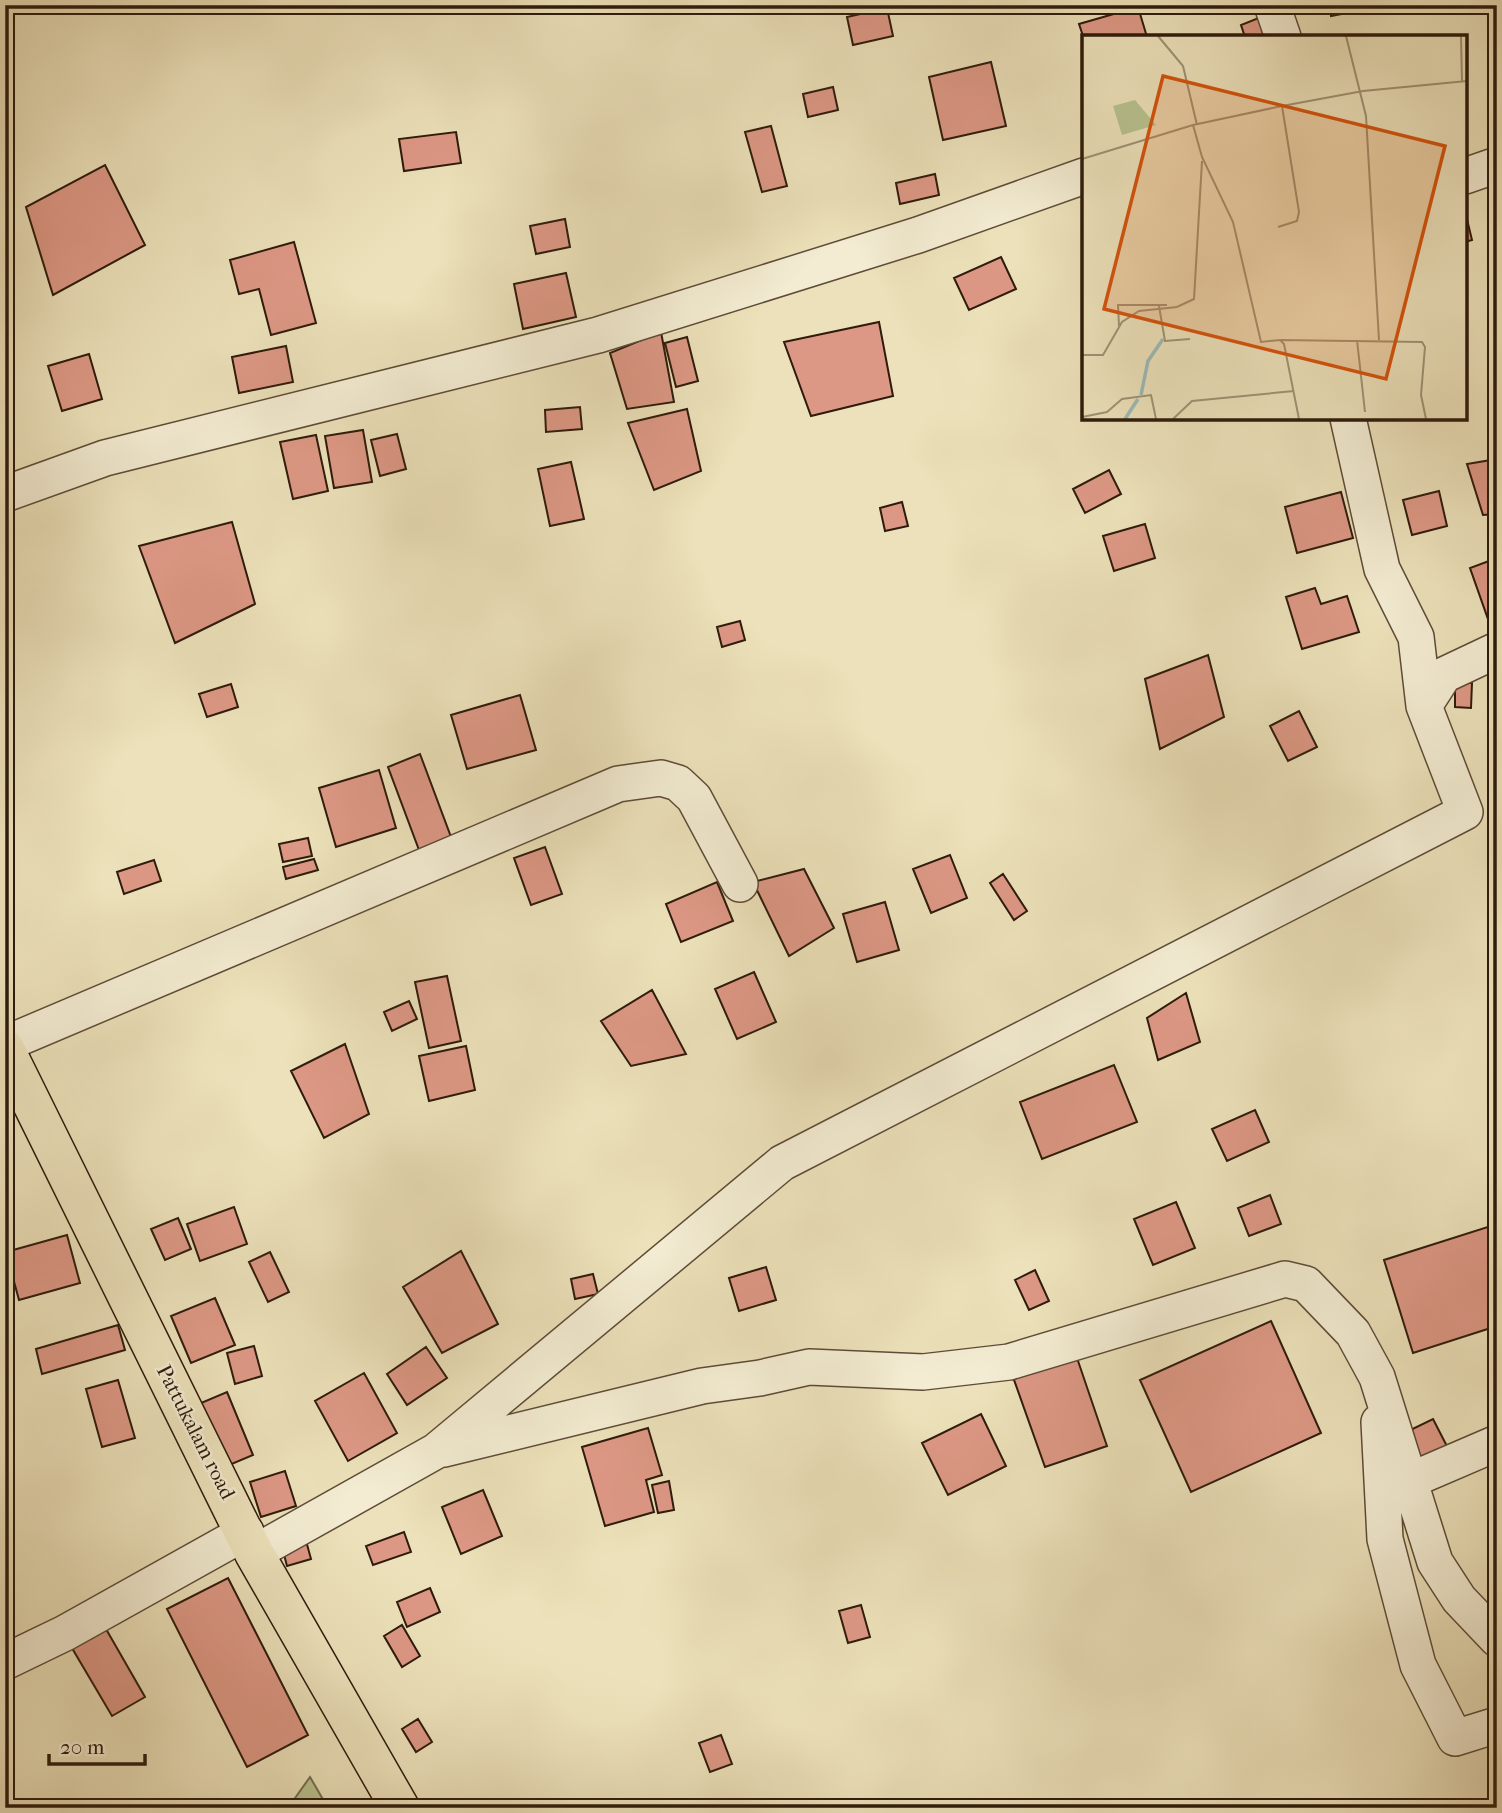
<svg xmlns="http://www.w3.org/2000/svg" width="1502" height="1813" viewBox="0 0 1502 1813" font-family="'IM FELL French Canon',serif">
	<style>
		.green { fill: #b8c390; stroke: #736f4e; stroke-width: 2 }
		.building { fill: #dd9885; stroke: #2e1b0b; stroke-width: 2 }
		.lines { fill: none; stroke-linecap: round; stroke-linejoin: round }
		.minor-casing { stroke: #5e4c37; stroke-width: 38 }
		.major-casing { stroke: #2e1b0b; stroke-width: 41 }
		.minor { stroke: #f3ecd2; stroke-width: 35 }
		.major { stroke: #ece1ba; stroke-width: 38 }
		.labels { text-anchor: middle; stroke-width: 5; stroke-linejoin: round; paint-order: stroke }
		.street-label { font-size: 21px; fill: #2e1b0b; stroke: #f3ecd2 }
		.inset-river { fill: none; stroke: #9cbbb9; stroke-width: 3.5 }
		.inset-road { fill: none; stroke: #a09274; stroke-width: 2 }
		.view { fill: #d5530c; fill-opacity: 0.15; stroke: #d5530c; stroke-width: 3.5 }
		.inset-edge { fill: none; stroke: #2e1b0b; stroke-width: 3.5 }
	</style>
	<rect width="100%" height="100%" fill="#ece1ba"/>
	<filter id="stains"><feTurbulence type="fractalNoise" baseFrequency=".00286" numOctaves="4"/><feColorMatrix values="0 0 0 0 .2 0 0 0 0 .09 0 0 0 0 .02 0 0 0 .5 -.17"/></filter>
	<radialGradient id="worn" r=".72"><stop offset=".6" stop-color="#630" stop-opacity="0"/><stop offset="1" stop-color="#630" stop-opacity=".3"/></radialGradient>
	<path class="green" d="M310,1777l18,31h-40z"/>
	<path class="building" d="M1330,5h59l-58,11z
		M1138,7l9,30h-63v2l-5,-15z
		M887,8l6,28 -40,9 -6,-28z
		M1261,17l8,20h-24l-4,-12z
		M991,62l15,64 -63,14 -14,-63z
		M833,87l5,23 -30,7 -5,-23z
		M771,126l16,60 -25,6 -17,-60z
		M456,132l5,31 -57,8 -5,-32z
		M105,165l40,80 -92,50 -27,-88z
		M935,174l4,21 -39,9 -4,-21z
		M1465,211l7,29 -7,2z
		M565,219l5,28 -34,7 -6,-28z
		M294,242l22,81 -45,12 -12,-46 -20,5 -9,-34z
		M1001,257l15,32 -47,21 -15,-32z
		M566,273l10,44 -53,12 -9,-45z
		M879,322l14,74 -82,20 -27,-74z
		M661,332l13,70 -47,7 -17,-56z
		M687,337l11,44 -22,6 -11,-44z
		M286,346l7,36 -54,11 -7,-36z
		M89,354l13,45 -40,12 -14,-45z
		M580,407l2,22 -36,3 -1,-22z
		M687,409l14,62 -47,19 -26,-67z
		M363,430l9,52 -38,6 -9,-52z
		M397,434l9,35 -26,7 -9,-36z
		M316,435l12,56 -35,8 -13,-57z
		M1497,459v55l-14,1 -16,-51z
		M571,462l13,57 -34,7 -12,-57z
		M1109,470l12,24 -36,19 -12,-24z
		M1439,491l8,35 -35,9 -9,-35z
		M1341,492l12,46 -56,15 -12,-46z
		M902,502l6,24 -23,5 -5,-23z
		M232,522l23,82 -80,39 -36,-97z
		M1145,524l10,34 -41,13 -11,-35z
		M1497,558v61l-8,3 -19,-54z
		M1315,588l6,16 26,-8 12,36 -57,17 -16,-52z
		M740,621l5,19 -23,7 -5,-20z
		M1208,655l16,62 -64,32 -15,-70z
		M1455,683h17l-1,25 -16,-1z
		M231,684l7,23 -31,10 -8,-23z
		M520,695l16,55 -69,19 -16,-54z
		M1299,711l18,36 -29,14 -18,-35z
		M420,754l31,83 -32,13 -31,-83z
		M379,770l17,58 -60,19 -17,-59z
		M308,838l4,18 -29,6 -4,-18z
		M545,847l17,47 -31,11 -17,-47z
		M950,855l17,43 -36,15 -18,-44z
		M314,859l4,11 -32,9 -3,-12z
		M154,860l7,21 -37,13 -7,-22z
		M804,869l30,59 -45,28 -36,-74z
		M1003,874l24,37 -13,9 -24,-37z
		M717,882l16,39 -52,21 -15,-38z
		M885,902l14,48 -42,12 -14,-48z
		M754,972l22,50 -39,17 -22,-50z
		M447,976l14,65 -32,7 -14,-66z
		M652,990l34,64 -55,12 -30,-45z
		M1186,993l14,49 -42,18 -11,-42z
		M409,1001l8,18 -25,12 -8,-19z
		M345,1044l24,70 -45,24 -33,-67z
		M466,1046l9,44 -46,11 -10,-45z
		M1114,1065l23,57 -95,37 -22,-57z
		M1255,1110l14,32 -42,19 -15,-32z
		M1270,1195l11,29 -32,12 -11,-28z
		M1176,1202l19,46 -42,17 -19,-46z
		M234,1207l13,37 -47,17 -13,-37z
		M178,1218l13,31 -26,11 -14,-31z
		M1497,1224v102l-84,27 -29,-93z
		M67,1235l13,48 -61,17 -13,-48z
		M461,1251l37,73 -56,29 -39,-66z
		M270,1252l19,40 -21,10 -19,-40z
		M766,1267l10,33 -37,11 -10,-33z
		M1035,1270l14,31 -20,9 -14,-30z
		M593,1274l5,20 -23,5 -4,-20z
		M215,1298l20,47 -44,18 -20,-47z
		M1271,1321l50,112 -130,59 -51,-112z
		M118,1325l7,25 -83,24 -6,-25z
		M254,1346l8,30 -27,8 -8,-31z
		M426,1347l21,31 -40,27 -20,-31z
		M1076,1355l31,91 -62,21 -32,-90z
		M364,1373l33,60 -49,28 -33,-60z
		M118,1380l17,58 -33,9 -16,-58z
		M227,1392l26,63 -26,11 -26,-63z
		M981,1414l25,52 -58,29 -26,-52z
		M1433,1419l18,35 -36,18 -17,-36z
		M648,1428l14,47 -16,5 8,32 -49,14 -23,-79z
		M285,1471l11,35 -35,11 -11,-35z
		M669,1481l5,29 -16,3 -6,-28z
		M483,1490l19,46 -41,18 -19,-47z
		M404,1532l7,20 -38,13 -7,-19z
		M305,1537l6,22 -24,7 -6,-23z
		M228,1578l80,157 -61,32 -80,-158z
		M430,1588l10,24 -33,15 -10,-25z
		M861,1605l9,32 -22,6 -9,-32z
		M402,1625l18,31 -18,11 -18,-31z
		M106,1629l39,68 -33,19 -40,-68z
		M418,1719l14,23 -16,10 -14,-23z
		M721,1735l11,29 -22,8 -11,-29z"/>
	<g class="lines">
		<defs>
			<path id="minor" d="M1272,5l11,32
				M1465,176l32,-11
				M1348,418l34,151 34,68 8,69
				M5,494l100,-36 493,-123 320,-100 166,-59
				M5,1044l613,-260 43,-6 17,5 16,15 46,86
				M1379,1422l6,117 33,126 37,73 42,-13
				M444,1449l258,-63 58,-8 49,-11 114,5 86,-10 276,-83 21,5 47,49 24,44 58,185 24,37 38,40
				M1392,1493l19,-13 86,-37
				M254,1553l182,-102 346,-288 683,-351 -41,-106 20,-31 53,-25
				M5,1662l60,-29 181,-101"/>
			<path id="major" d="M5,1049l249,504 146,255"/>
		</defs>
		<use href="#minor" class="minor-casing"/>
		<use href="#major" class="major-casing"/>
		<use href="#minor" class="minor"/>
		<use href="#major" class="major"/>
	</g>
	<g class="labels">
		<g class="street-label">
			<text transform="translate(196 1432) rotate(63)" y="7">Pattukalam road</text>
		</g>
	</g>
	<g transform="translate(1082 35)">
		<rect width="385" height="385" fill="#ece1ba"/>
		<path d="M53,65l21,25 -34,10 -9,-29z" fill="#b8c390"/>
		<path class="inset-river" d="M59,360l7,-34 15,-22M43,384l13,-20"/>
		<path class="inset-road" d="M76,1l25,30 14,59M264,1l20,80 13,224M379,1l1,46M111,90l9,32 31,65 28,120 19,-2 4,4 15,75M0,124l111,-34 89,-19 81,-15 104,-10M196,192l19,-6 2,-9 -17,-106M77,271l6,35 25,-2M37,291l-1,-21h49M198,305l142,2 3,5 -4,48 5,24M275,305l8,72M0,320h21l19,-33 17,-11 38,-4 17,-8 8,-138M0,382l25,-5 15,-13 29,-4 5,24M91,384l19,-18 102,-10"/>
		<path class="view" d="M81,41l282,70 -59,233 -282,-70z"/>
		<rect width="385" height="385" class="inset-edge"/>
	</g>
	<rect width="1502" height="1813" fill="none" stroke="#ece1ba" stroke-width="28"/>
	<rect x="7" y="7" width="1488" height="1799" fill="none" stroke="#2e1b0b" stroke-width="3.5"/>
	<rect x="14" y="14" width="1474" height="1785" fill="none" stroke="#2e1b0b" stroke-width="2"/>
	<path d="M49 1754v10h96v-10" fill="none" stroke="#2e1b0b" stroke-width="3.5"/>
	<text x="60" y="1754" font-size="21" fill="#2e1b0b" stroke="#f3ecd2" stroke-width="5" paint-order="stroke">20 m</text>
	<rect width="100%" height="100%" filter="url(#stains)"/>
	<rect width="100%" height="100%" fill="url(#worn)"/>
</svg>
